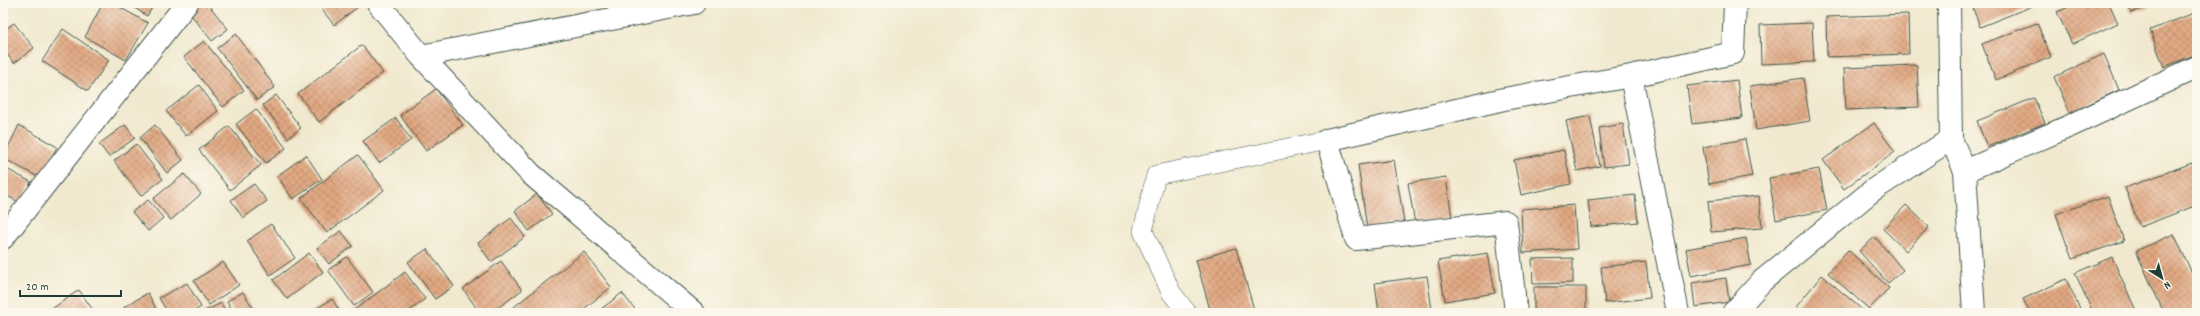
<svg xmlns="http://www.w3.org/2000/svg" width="2200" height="316" viewBox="0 0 2200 316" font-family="Dekko,sans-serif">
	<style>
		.building { fill: url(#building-cross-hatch) }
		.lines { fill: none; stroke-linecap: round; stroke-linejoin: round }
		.service-casing { stroke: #3e574b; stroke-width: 20 }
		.minor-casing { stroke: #3e574b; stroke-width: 24 }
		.service { stroke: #fff; stroke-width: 19 }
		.minor { stroke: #fff; stroke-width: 22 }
	</style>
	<defs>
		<pattern id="building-cross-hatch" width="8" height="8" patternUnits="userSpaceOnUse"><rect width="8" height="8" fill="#e2a983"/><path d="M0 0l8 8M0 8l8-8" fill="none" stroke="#b78b6c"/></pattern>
	</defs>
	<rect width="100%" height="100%" fill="#fbf7ec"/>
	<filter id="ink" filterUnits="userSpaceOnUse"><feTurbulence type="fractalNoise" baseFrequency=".025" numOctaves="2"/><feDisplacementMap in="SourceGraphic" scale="8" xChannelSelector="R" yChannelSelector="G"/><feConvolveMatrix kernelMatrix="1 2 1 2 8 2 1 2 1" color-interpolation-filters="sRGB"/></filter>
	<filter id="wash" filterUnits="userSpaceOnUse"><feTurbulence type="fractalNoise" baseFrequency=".012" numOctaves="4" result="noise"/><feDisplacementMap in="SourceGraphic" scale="16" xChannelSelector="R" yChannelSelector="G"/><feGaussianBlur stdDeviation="0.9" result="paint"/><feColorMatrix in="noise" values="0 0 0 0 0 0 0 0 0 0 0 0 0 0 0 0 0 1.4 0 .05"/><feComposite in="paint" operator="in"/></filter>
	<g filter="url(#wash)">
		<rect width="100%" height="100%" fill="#f1e9cf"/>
		<g id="blocks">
			<path class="building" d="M103,3h9l36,20 -22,37 -41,-23z
				M127,3h28l-8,13z
				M197,3h10l21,26 -16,12 -24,-30z
				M317,3h46l-29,22z
				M1971,3h69l-60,24z
				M2078,3h31l9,20 -46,21 -15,-32z
				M2128,3h31l-28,10z
				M2197,12v42l-33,13 -14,-37z
				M1908,14l1,40 -82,3 -1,-40z
				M14,23l20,25 -20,15 -11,-14v-18z
				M1812,23l2,39 -53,2 -1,-39z
				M2037,23l14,34 -55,23 -14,-36z
				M63,29l46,31 -21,31 -46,-30z
				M236,34l39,53 -18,13 -40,-52z
				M204,41l40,49 -21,17 -39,-50z
				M362,45l21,28 -64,49 -21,-28z
				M2104,54l15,36 -49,23 -16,-36z
				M1917,65l2,42 -73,3 -2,-42z
				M1803,78l7,43 -54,9 -6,-44z
				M1737,80l5,38 -50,6 -5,-38z
				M199,85l19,26 -32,25 -20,-25z
				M436,89l27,36 -37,26 -26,-36z
				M276,95l25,33 -13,10 -25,-33z
				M2034,98l11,25 -58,24 -10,-26z
				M256,109l30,39 -20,15 -30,-39z
				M1590,116l10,50 -23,5 -11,-50z
				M396,118l15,22 -32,23 -16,-22z
				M1874,123l21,29 -51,37 -21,-29z
				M1623,124l6,40 -25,3 -5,-39z
				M19,125l38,22 -17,31 -37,-20z
				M125,125l10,13 -26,19 -10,-13z
				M155,125l28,35 -16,13 -27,-35z
				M229,126l32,39 -31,25 -31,-40z
				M1745,139l7,37 -43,8 -6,-37z
				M136,144l27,35 -22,17 -27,-35z
				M1564,150l7,34 -50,11 -7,-35z
				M306,155l16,24 -29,20 -16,-23z
				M358,155l26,35 -57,43 -26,-35z
				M1394,160l10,62 -37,6 -9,-63z
				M2192,163l5,13v29l-57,22 -15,-39z
				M3,167l28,15 -10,21 -18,-9z
				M1819,169l8,41 -51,10 -7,-42z
				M184,174l17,20 -30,26 -18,-21z
				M1446,177l6,41 -37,6 -7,-41z
				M254,184l13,17 -24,17 -12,-18z
				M537,194l15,20 -23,17 -14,-20z
				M1635,195l3,27 -47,5 -3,-27z
				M1759,196l3,32 -51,4 -3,-31z
				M2108,196l16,45 -52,18 -16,-45z
				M148,200l15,18 -15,13 -16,-19z
				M1574,205l3,44 -54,4 -2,-44z
				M1906,205l23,22 -23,24 -23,-22z
				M511,218l14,19 -34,25 -13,-19z
				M271,224l24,34 -25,17 -23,-34z
				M341,231l12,15 -24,18 -12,-16z
				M2174,234l23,50v29h-33l-28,-62z
				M1875,237l28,33 -15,13 -29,-32z
				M1746,238l5,27 -60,11 -5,-27z
				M1236,248l19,65h-44l-15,-53z
				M427,249l27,37 -19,13 -27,-37z
				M1848,250l41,38 -20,21 -41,-36z
				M584,252l27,35 -32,26h-73z
				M309,253l14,19 -36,27 -14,-19z
				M1488,253l7,40 -50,8 -7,-40z
				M347,257l26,35 -19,14 -26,-36z
				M2112,257l25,56h-44l-18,-40z
				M1573,258v25l-40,1 -1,-25z
				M501,261l21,29 -31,23h-11l-17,-24z
				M223,262l16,23 -30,20 -15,-24z
				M1646,262l4,36 -45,5 -4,-36z
				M405,272l20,27 -18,14h-52l-2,-2z
				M1822,275l44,38h-63l-7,-6z
				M1427,276l5,34 -20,3h-33l-4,-30z
				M1726,278l3,24 -34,5 -3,-24z
				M2066,279l16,34h-52l-7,-14z
				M187,283l14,24 -10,6h-23l-9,-15z
				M1534,287h52v26h-52z
				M79,290l16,23h-49z
				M243,292l13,21h-22l-7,-12z
				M148,293l10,20h-31l-3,-6z
				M622,293l16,20h-42z
				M332,299l9,14h-32z
				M221,303l5,10h-24z"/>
		</g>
	</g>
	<g filter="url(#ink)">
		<use href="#blocks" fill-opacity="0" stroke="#3e574b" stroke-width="1"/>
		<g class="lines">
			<defs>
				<path id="service" d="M1187,313l-16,-21 -28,-61 13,-56 171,-35"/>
				<path id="minor" d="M378,3l43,53 110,118 163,139
					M1949,3l2,136 14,32 9,142
					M421,56l273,-53
					M1631,76l102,-23 2,-50
					M1965,171l105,-45 127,-59
					M3,238l184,-235
					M1516,313l-10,-91 -150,17 -29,-99 177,-41 127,-23 47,237
					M1733,313l29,-32 111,-91 78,-51"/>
			</defs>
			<use href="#service" class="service-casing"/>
			<use href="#minor" class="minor-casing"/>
			<use href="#service" class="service"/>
			<use href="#minor" class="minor"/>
		</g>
	</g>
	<rect width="2200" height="316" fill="none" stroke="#fbf7ec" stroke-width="16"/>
	<g transform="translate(2162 278) rotate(143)" stroke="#fbf7ec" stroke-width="3" paint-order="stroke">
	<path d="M0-3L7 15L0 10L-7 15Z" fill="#1f3d34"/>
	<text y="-6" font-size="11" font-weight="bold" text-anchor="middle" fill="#1f3d34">N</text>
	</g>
	<path d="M20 290v6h101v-6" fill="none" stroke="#1f3d34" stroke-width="2"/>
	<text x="26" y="290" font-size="12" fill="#1f3d34" stroke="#fbf7ec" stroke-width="3" paint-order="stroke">20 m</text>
</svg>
